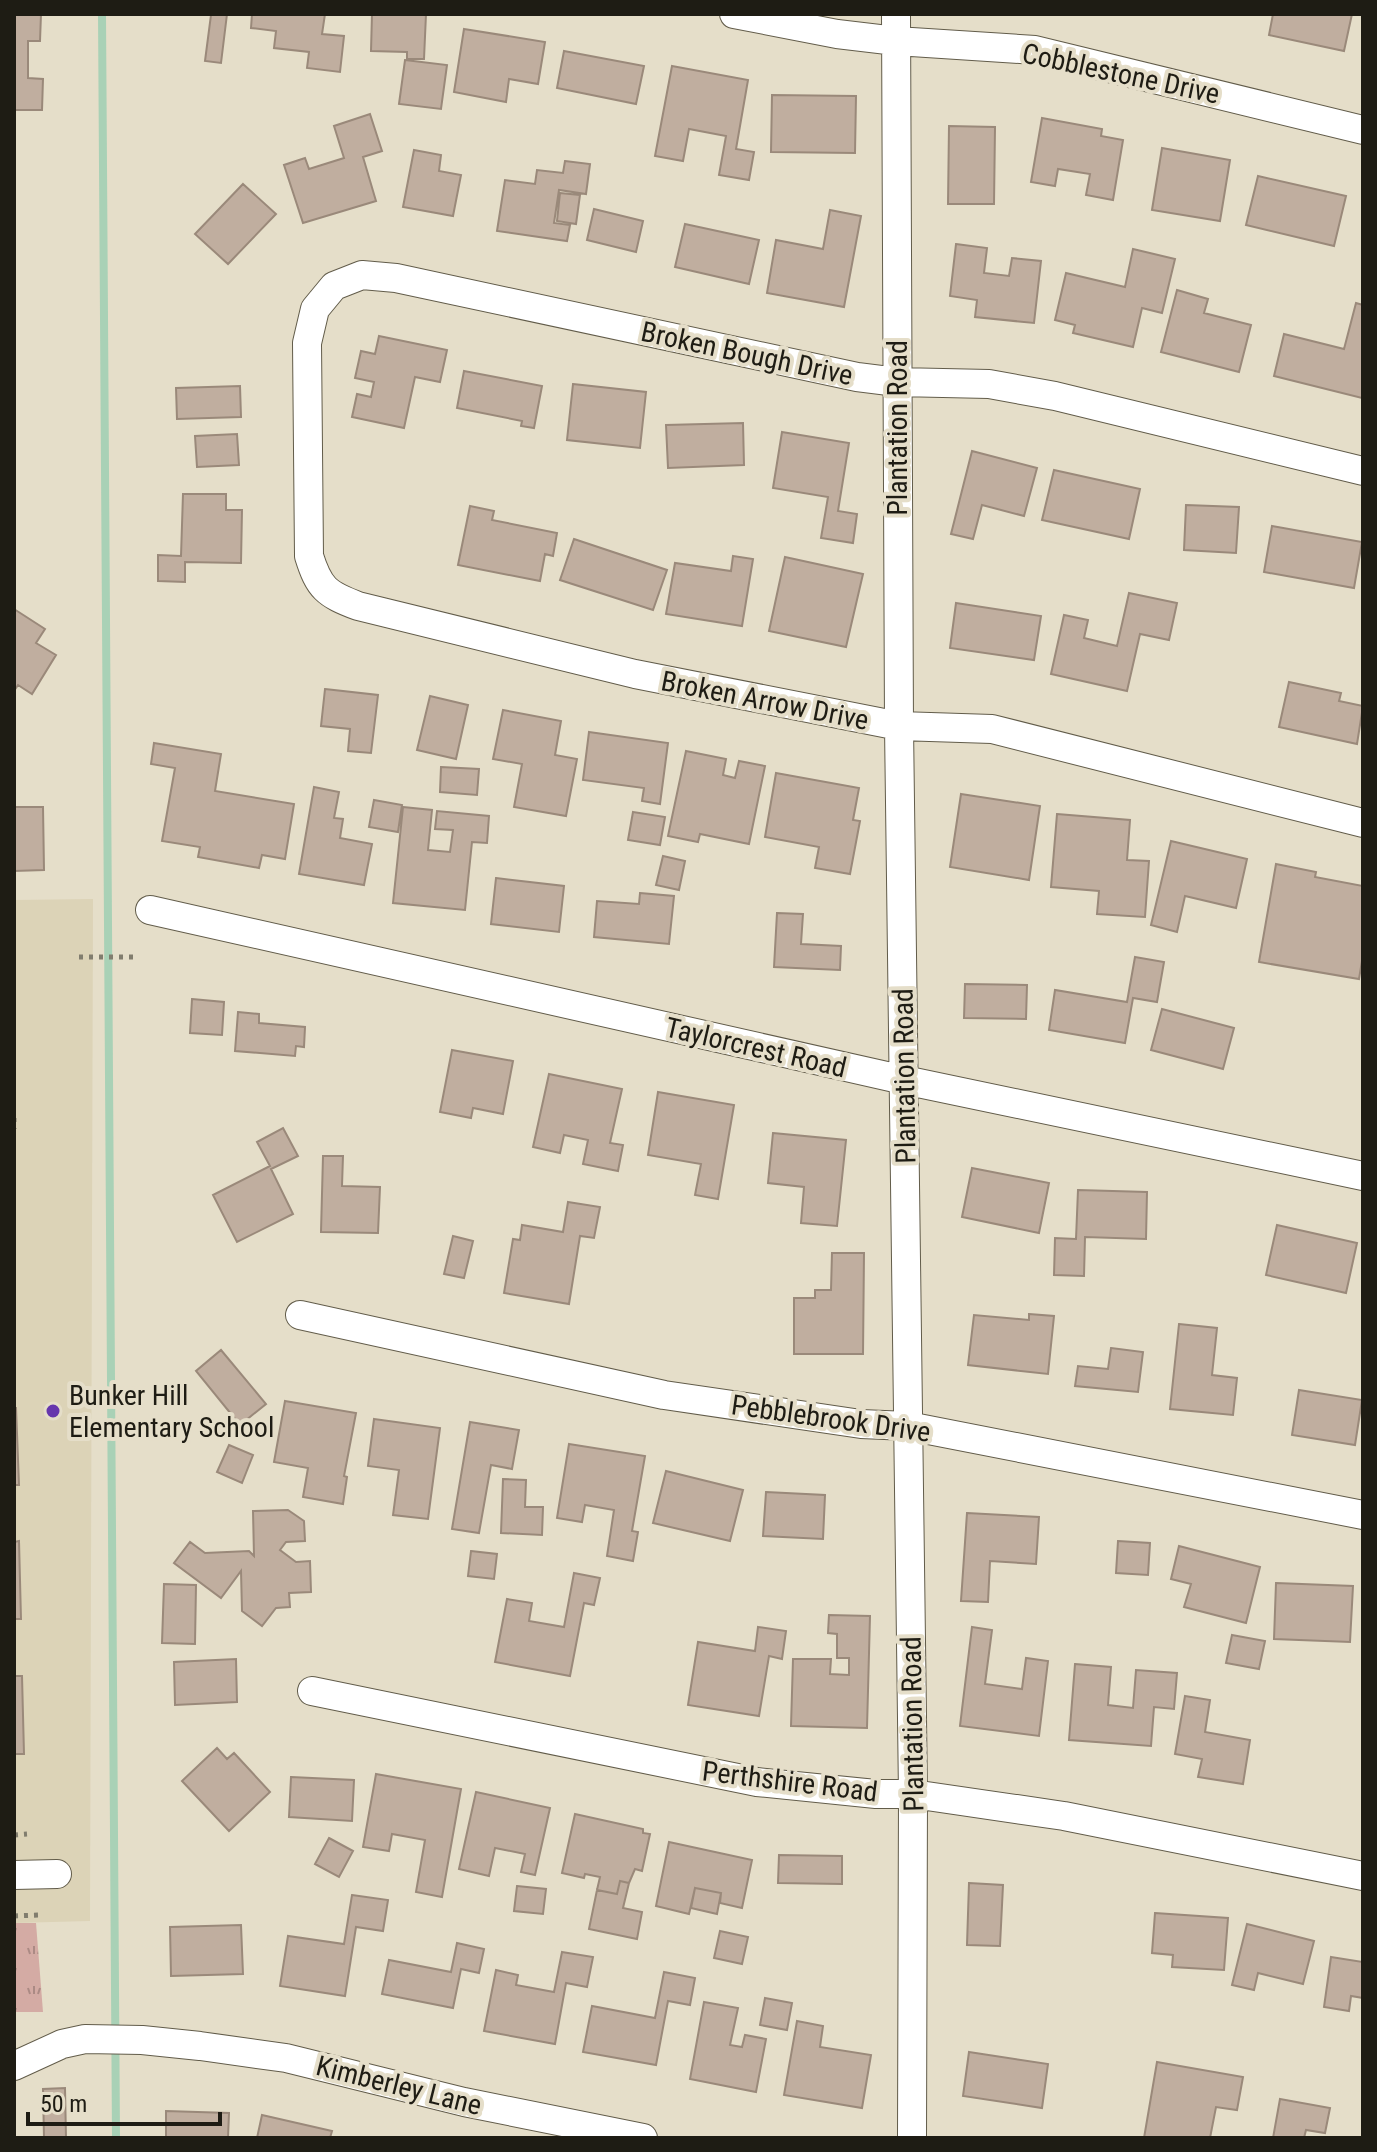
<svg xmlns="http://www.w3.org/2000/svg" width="1377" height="2152" viewBox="0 0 1377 2152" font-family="'Roboto Condensed',sans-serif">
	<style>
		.built { fill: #dcd3b7 }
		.park { fill: url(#park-tufts) }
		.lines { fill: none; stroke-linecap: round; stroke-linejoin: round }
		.stream { stroke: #a9d1b6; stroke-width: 8 }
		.building { fill: #c0ae9f; stroke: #9a897a; stroke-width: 2 }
		.minor-casing { stroke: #625c4a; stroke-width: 30 }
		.path { stroke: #817d6e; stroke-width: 5; stroke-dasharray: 4 6; stroke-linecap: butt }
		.minor { stroke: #fff; stroke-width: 28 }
		.poi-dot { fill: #6636ad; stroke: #e5dec9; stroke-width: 3 }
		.labels { text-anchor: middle; stroke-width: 8; stroke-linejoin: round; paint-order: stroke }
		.street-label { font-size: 28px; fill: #1e1c14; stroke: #e5dec9 }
		.poi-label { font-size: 28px; fill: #1e1c14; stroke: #e5dec9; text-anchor: start }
	</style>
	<defs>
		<pattern id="park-tufts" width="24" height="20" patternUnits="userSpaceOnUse" patternTransform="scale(2)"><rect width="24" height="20" fill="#d4aba4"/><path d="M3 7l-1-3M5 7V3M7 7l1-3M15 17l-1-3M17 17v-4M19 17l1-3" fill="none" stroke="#ab8a84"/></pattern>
	</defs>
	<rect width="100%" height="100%" fill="#e5dec9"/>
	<path class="built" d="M93,899l-3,1022 -76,2v-1023z"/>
	<path class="park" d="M14,1923h22l7,89h-29z"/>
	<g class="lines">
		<path class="stream" d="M102,14l14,2124"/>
	</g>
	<path class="building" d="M14,14h27l-1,27h-12v37l15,1 -1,31h-28z
		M200,14h27l-6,49 -16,-2 6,-46z
		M252,14h73l-3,20 22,2 -4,36 -33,-4 2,-16 -35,-4 2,-17 -25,-3z
		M372,14h54l-2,45h-17v-7l-36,-1z
		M1273,14h79l-8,37 -75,-16z
		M464,29l81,13 -7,42 -29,-5 -3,23 -52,-10z
		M564,51l80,15 -8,38 -79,-16z
		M405,60l42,5 -6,44 -42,-5z
		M672,66l76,14 -12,69 18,3 -5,28 -30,-5 7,-39 -37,-7 -6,32 -28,-5z
		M772,95l84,1 -1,57 -84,-1z
		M370,114l12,37 -19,6 13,44 -73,22 -19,-58 21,-7 4,11 35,-11 -10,-32z
		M1042,118l60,11 -1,7 22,4 -10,60 -27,-5 4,-21 -32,-5 -3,17 -24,-4z
		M949,126l46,1 -1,77h-46z
		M1162,148l68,12 -10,61 -68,-11z
		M414,150l27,5 -2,16 22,4 -8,41 -50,-9z
		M565,161l25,3 -4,30 -27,-4 -5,33 16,2 -3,16 -70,-10 8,-51 30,4 2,-14 26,3z
		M1258,176l88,20 -12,50 -88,-21z
		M243,184l33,30 -48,50 -33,-30z
		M560,193l20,2 -4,29 -19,-3z
		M594,209l49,12 -7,31 -49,-12z
		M830,210l31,6 -17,91 -77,-14 9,-53 47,9z
		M685,224l74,16 -10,44 -74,-17z
		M956,244l31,4 -3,25 25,3 3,-18 29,3 -7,62 -59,-6 2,-17 -27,-4z
		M1133,249l42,10 -13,54 -20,-5 -9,39 -60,-14 2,-8 -20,-5 11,-47 59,14z
		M1177,290l31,9 -4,14 47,12 -12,47 -78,-20z
		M1356,303l7,2 -1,93 -88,-22 10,-42 60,15z
		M379,336l68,14 -7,32 -25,-5 -11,51 -52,-11 5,-23 14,3 3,-15 -19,-4 6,-27 14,3z
		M464,371l78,15 -8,42 -13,-2 1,-5 -65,-13z
		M573,384l73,8 -6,56 -73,-8z
		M240,386l1,31 -64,2 -1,-31z
		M743,423l1,42 -76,3 -2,-43z
		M782,432l67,11 -11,68 19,3 -4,29 -32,-5 7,-41 -55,-9z
		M237,434l2,31 -42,2 -2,-31z
		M972,451l65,17 -13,48 -42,-11 -9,34 -22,-5z
		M1054,470l86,19 -11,50 -87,-19z
		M183,494h43v16h16l-1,53 -56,-1v20l-27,-1v-26l23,1z
		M1186,505l53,2 -3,46 -52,-3z
		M470,506l24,5 -2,9 65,13 -4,23 -8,-2 -5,27 -82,-16z
		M1272,526l90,16 -8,46 -90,-16z
		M574,539l93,31 -14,40 -93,-30z
		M733,556l20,3 -11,67 -76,-12 9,-51 56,8z
		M785,557l78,17 -17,73 -77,-16z
		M1129,593l48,10 -8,37 -29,-6 -13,57 -76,-17 13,-59 24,5 -4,18 33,8z
		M956,603l85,13 -7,44 -84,-12z
		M14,609l31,20 -9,14 20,12 -24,39 -14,-9 -4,6z
		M1289,682l52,11 -2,8 24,5 -6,38 -78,-17z
		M325,689l53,6 -7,58 -23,-2 2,-22 -29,-3z
		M430,696l38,9 -12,54 -39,-9z
		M503,710l58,11 -6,34 22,4 -11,57 -52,-9 8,-43 -29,-5z
		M589,732l79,11 -8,61 -18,-3 2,-13 -61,-8z
		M154,743l67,11 -6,37 79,13 -9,55 -23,-4 -3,13 -61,-11 2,-10 -38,-6 13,-73 -24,-4z
		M686,751l40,8 -3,16 12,3 4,-17 26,5 -16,78 -49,-10 -2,8 -30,-6z
		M441,767l38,2 -2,26 -37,-3z
		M776,773l83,15 -6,32 7,1 -10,53 -35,-6 4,-21 -54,-10z
		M314,787l25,5 -5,26 9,1 -3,19 32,6 -8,41 -65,-11z
		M961,794l79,12 -11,74 -79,-13z
		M374,800l28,5 -4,27 -29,-5z
		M14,807h29l1,63 -30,1z
		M403,807l29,3 -4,40 22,2 3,-22 -18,-1 2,-18 52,5 -2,27 -15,-1 -7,68 -72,-7z
		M633,812l32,5 -5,28 -32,-5z
		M1057,814l73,6 -3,40 22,1 -4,56 -48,-3 2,-23 -48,-4z
		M1171,841l76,18 -11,49 -51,-12 -8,36 -26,-7z
		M663,856l22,5 -6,29 -23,-5z
		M1276,864l40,8 -1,5 48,9v69l-4,24 -100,-17z
		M496,878l68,8 -5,46 -68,-8z
		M640,893l34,3 -5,48 -75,-7 3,-36 42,3z
		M777,913l26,1 -2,30 40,2 -1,24 -66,-3z
		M1135,957l29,5 -7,40 -24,-4 -8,45 -76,-13 6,-40 72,12z
		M965,984l62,1 -1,34 -62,-1z
		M192,999l32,3 -2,33 -32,-2z
		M1162,1009l72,19 -11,41 -72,-19z
		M238,1012l21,2v9l46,4 -1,20 -8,-1 -1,10 -60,-5z
		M452,1050l61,11 -10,53 -30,-6 -2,10 -31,-6z
		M549,1074l73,15 -12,54 13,2 -5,26 -35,-7 5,-24 -24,-5 -4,18 -27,-6z
		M658,1092l76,13 -16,94 -23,-4 6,-31 -53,-9z
		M283,1128l15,28 -27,13 22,45 -56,28 -24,-47 57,-29 -13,-24z
		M773,1133l73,7 -9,86 -36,-3 3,-36 -36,-4z
		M323,1156h20l-1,30 38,1 -2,46 -57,-1z
		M972,1168l77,15 -10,50 -77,-16z
		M1078,1190l69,2 -1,47 -61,-2 -1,39 -30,-1 1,-37 21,1z
		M568,1202l32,5 -6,31 -14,-2 -11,68 -65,-11 9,-54 7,1 2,-15 41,7z
		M1277,1225l80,18 -11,50 -80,-18z
		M453,1236l20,5 -9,37 -20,-4z
		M832,1253h32l-1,101h-69v-56h21v-8h16z
		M1029,1314l25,2 -6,58 -80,-9 6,-50 55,5z
		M1179,1324l38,4 -5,47 25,3 -4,37 -63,-6z
		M1111,1348l32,4 -5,40 -63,-6 3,-20 30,3z
		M221,1350l45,54 -26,21 -44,-54z
		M1299,1390l63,10 -7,45 -63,-10z
		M285,1401l71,12 -12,63 3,1 -4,27 -40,-7 5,-29 -34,-6z
		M14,1408h2l3,77h-5z
		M374,1419l66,9 -12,91 -35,-4 6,-45 -31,-4z
		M470,1422l49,8 -7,39 -21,-4 -12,68 -27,-4z
		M569,1444l76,12 -13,75 6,1 -5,29 -26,-5 7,-46 -29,-5 -3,17 -25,-4z
		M229,1445l24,10 -11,28 -25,-11z
		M666,1471l77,19 -13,51 -77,-18z
		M503,1479l23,1 -1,27h18l-1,28 -41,-2z
		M766,1492l59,3 -2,44 -60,-3z
		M288,1510l16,11 1,20 -19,1 -6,8 16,12 14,-1 1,31 -22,1 1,14 -14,1 -14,18 -20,-15 -1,-40 -20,27 -47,-35 16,-21 15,11 44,-2 5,5 -1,-45z
		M967,1513l72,4 -3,47 -46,-3 -2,41 -27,-1z
		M19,1541l2,78h-7v-77z
		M1118,1541l32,2 -2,32 -32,-2z
		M1179,1546l81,21 -14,56 -62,-16 7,-23 -20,-5z
		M471,1551l26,3 -3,25 -26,-3z
		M574,1573l26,5 -6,27 -10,-2 -14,73 -75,-14 12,-63 25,4 -3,18 35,6z
		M1276,1583l77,3 -3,56 -76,-3z
		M164,1584l32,1 -1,59 -33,-1z
		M829,1615l41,1 -3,112 -76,-2 2,-67h38l-1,15 19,1v-17h-12v-24l-9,-1z
		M758,1627l28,4 -4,28 -13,-3 -10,60 -71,-11 10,-63 57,9z
		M972,1627l20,3 -7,54 37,5 4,-31 22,3 -9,75 -79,-10z
		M1232,1635l33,6 -6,28 -33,-6z
		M236,1659l1,43 -62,3 -1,-43z
		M1075,1664l36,3 -3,38 25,3 3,-38 41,3 -3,36 -20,-2 -3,39 -82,-6z
		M14,1676h8l2,78h-10z
		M1185,1696l25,4 -5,32 45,8 -7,44 -45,-7 4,-18 -27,-5z
		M217,1748l10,11 7,-6 36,39 -41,39 -47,-50z
		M376,1774l85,15 -19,108 -26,-5 9,-52 -33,-6 -3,17 -26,-4z
		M291,1777l63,3 -2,41 -63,-4z
		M476,1792l74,16 -15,67 -14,-3 4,-18 -30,-6 -6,28 -30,-7z
		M575,1814l68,15v4l7,1 -8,37 -7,-2 -6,14 -9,-2 -3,13 -20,-4 3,-13 -15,-3 -1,4 -22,-5z
		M329,1838l24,13 -14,26 -24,-13z
		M669,1842l83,18 -10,48 -22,-5 1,-10 -26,-5 -6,26 -33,-8z
		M779,1855l63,1v28l-64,-1z
		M620,1881l9,2 -6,25 19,4 -5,27 -48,-10 8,-39 20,4z
		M969,1883l34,2 -3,61 -33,-1z
		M517,1886l29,3 -3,25 -29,-3z
		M695,1888l26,5 -4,21 -26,-6z
		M352,1895l36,5 -5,31 -27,-4 -11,69 -65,-10 8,-50 56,8z
		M1155,1913l73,5 -4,52 -52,-3 1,-12 -21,-2z
		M1247,1924l67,17 -11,43 -45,-11 -4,17 -22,-5z
		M241,1925l2,49 -72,2 -1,-49z
		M720,1931l28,6 -6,27 -28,-6z
		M457,1943l27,6 -5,24 -18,-4 -8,39 -71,-14 7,-34 62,12z
		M562,1952l31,5 -6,30 -21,-4 -11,61 -71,-13 12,-61 22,5 -2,10 38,7z
		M1331,1957l32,5v36l-12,-2 -2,15 -25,-4z
		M664,1972l31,6 -5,27 -22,-4 -12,64 -73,-13 9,-46 63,12z
		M765,1998l27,5 -5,27 -27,-5z
		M704,2002l34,6 -8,37 12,2 3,-12 21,4 -10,53 -66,-13z
		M797,2021l26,5 -3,21 51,8 -9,53 -78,-13z
		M969,2052l79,12 -6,44 -79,-12z
		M1157,2062l86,15 -6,33 -21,-3 -6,31h-66z
		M65,2088l1,50h-22l-1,-49z
		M1280,2099l50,9 -5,25 -19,-3 -2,8h-31z
		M166,2111l63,2 -1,25h-62z
		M262,2115l70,16 -2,7h-73z"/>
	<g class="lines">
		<defs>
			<path id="minor" d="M734,14l103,20 59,7 139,9 328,80
				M896,14l3,712 14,1068 -1,344
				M1363,471l-308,-75 -66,-12 -92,-2 -40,-5 -461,-99 -34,-3 -28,11 -19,23 -8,34 2,213c10,32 17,38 49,50l277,68 264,52 93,3 371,94
				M150,910l754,170 459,96
				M300,1315l364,80 197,29 47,2 455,89
				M312,1691l445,91 119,12h37l151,22 299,60
				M14,1875l43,-1
				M14,2066l48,-22 23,-5 57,1 58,6 86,12 178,44 179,36"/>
		</defs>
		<use href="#minor" class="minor-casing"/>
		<path class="path" d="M79,957h58
			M14,1118v11
			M14,1835l13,-1
			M14,1916l26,-1"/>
		<use href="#minor" class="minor"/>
	</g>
	<circle class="poi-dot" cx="53" cy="1411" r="8"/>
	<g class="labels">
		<g class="street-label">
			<text transform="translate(1121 73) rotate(12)" y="10">Cobblestone Drive</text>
			<text transform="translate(747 353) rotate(12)" y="10">Broken Bough Drive</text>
			<text transform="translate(897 428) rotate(-90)" y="10">Plantation Road</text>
			<text transform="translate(765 700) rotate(11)" y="10">Broken Arrow Drive</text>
			<text transform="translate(756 1047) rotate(13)" y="10">Taylorcrest Road</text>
			<text transform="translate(904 1076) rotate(-91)" y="10">Plantation Road</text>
			<text transform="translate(831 1418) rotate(8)" y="10">Pebblebrook Drive</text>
			<text transform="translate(912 1724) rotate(-91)" y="10">Plantation Road</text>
			<text transform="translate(790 1781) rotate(7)" y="10">Perthshire Road</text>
			<text transform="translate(399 2085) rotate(14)" y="10">Kimberley Lane</text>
		</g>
		<g class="poi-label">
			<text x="69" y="1405">Bunker Hill<tspan x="69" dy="32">Elementary School</tspan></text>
		</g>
	</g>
	<rect width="1377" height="2152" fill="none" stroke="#1e1c14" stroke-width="32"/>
	<path d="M28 2112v12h192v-12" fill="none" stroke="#1e1c14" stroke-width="4"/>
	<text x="40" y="2112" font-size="24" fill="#1e1c14" stroke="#e5dec9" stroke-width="6" paint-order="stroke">50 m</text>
</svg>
